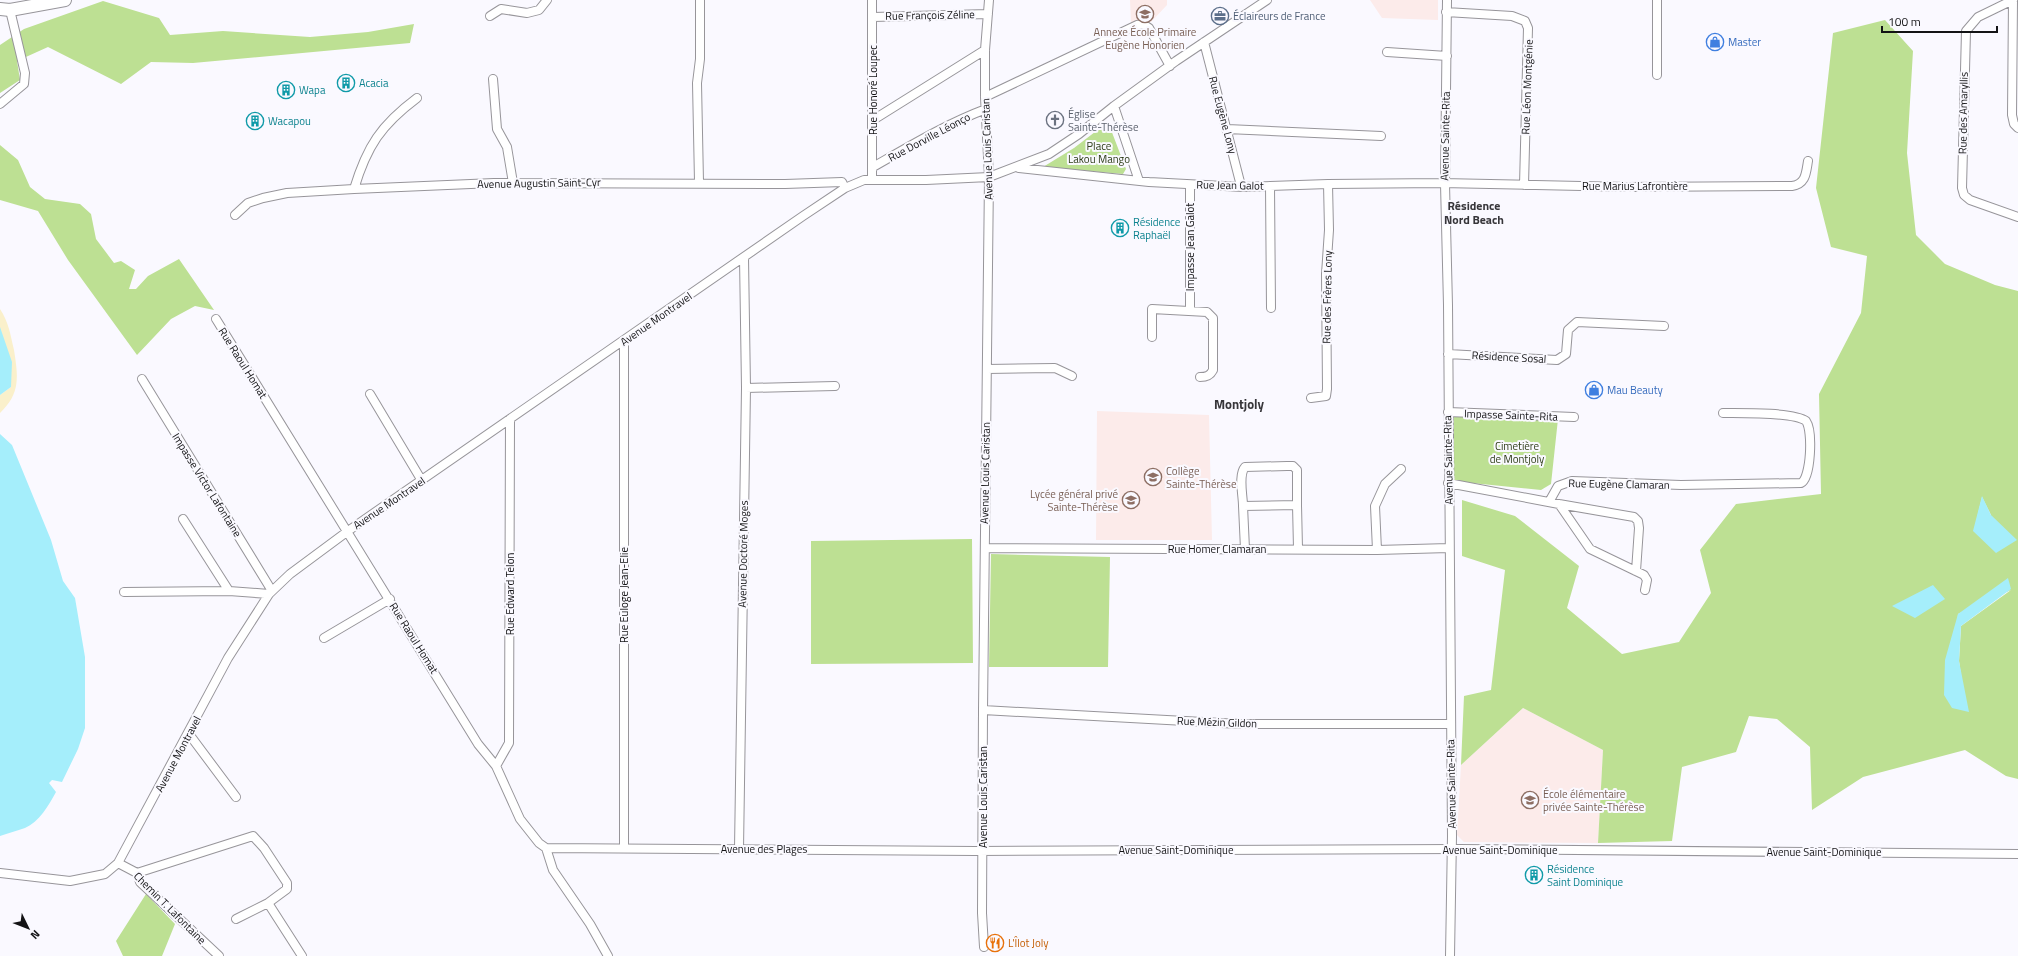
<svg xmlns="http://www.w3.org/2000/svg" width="2018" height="956" viewBox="0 0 2018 956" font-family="'Titillium Web',sans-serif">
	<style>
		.education { fill: #fcebea }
		.green { fill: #bde093; fill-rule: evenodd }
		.sand { fill: #faf0cb }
		.water { fill: #a5eefb }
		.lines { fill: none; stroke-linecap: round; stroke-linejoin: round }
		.street-casing { stroke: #97959a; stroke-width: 10 }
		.secondary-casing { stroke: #97959a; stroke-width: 14 }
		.street { stroke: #fff; stroke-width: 8 }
		.secondary { stroke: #fff; stroke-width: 12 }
		.labels { text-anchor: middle; stroke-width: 4; stroke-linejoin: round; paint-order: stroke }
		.street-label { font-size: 11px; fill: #131315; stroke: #faf9ff }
		.service-label { font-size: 11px; fill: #4e5e75; stroke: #faf9ff; text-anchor: start }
		.education-label { font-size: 11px; fill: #785e54; stroke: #faf9ff; text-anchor: start }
		.shop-label { font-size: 11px; fill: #366cbe; stroke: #faf9ff; text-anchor: start }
		.culture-label { font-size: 11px; fill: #0d838f; stroke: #faf9ff; text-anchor: start }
		.worship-label { font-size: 11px; fill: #5b616d; stroke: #faf9ff; text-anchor: start }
		.park-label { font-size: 11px; fill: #2e3d19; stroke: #faf9ff }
		.food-label { font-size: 11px; fill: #c56008; stroke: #faf9ff; text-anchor: start }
		.neighbourhood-label { font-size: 12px; font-weight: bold; fill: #37363a; stroke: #faf9ff }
		.quarter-label { font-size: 13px; font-weight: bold; fill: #37363a; stroke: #faf9ff }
	</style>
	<rect width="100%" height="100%" fill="#faf9ff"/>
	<path class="education" d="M1130,0h37v5l-16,17h-20z
		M1370,0h68v20l-56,-2z
		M1097,411l112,4 3,125h-116z
		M1523,708l80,42 -5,93 -134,-1 -7,-7 4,-70z"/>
	<path class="green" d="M103,1l56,17 11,17 53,-4 87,6 58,-5 46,-8 -4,19 -217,20 -42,-1 -30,22 -73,-37 -31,14 3,19 -20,13v-48l24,-16z
		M1885,20l28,31 -6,102 9,82 29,29 50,21 23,6v488l-12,-3 -41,-26 -102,27 -51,33 -2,-63 -33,-28 -28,-3 -13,36 -54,15 -10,74 -74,2 5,-93 -80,-42 -62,57 3,-69 27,-6 14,-120 -43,-14v-56l53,16 64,50 -12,42 55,46 57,-12 32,-49 -11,-43 36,-46 85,-10 -2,-100 42,-81 6,-57 -36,-9 -15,-59 17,-155zM1982,497l9,18 -17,16zM2011,590l-50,36 -2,35 3,21 -10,26 6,-94z
		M1108,122l18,47 -3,5 -80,-7 31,-19z
		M0,145l18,15 12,27 15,12 35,5 11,10 5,25 18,24 7,-2 14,9 -6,19h7l12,-13 31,-17 35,51 -19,-4 -24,13 -34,36 -69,-95 -30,-49 -38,-11z
		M1450,412l108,7 -7,65 -10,6 -89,-9z
		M972,539l1,124 -162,1v-123z
		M991,554l119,3 -2,110h-119z
		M146,894l29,30 -13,32h-39l-7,-15z"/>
	<path class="sand" d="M0,309c9,14 10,24 14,41 4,26 7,43 -14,63v-18l11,-8 -11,-48z"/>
	<path class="water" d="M0,327l12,35 -1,25 -11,8z
		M0,434l12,11 39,95 12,41 12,17 10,59v71l-7,21 -16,33 -10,-2 -3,3 7,9c-7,13 -17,30 -31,36 -8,3 -17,5 -25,8z
		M1982,496l9,19 26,25 -21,13 -23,-22z
		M2008,578l3,11 -50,37 -2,35 10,51 -17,-4 -8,-13 1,-35 13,-46z
		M1933,585l12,14 -30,19 -23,-12z"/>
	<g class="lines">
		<defs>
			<path id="street" d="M872,0v179
				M1447,0l-2,184 3,121 4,531 -2,120
				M2013,0l-35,17 -12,14 -4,157 2,7 6,5 48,17
				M2013,0l-1,115 2,9 4,4
				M1446,12l66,4 13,5 3,7 -4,157
				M490,16l11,-7 26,4 12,-3 8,-10
				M873,17l115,-3
				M1204,42l36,140 3,5
				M1387,52l60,4
				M1657,75v-75
				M493,79l4,50 10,18 6,36
				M985,97l152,-72 6,-1 6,4 21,38
				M0,104l24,-20 1,-11 -15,-63
				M1114,106l25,75
				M873,120l112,-70
				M1227,129l154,7
				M873,167c37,-21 73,-43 113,-58
				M1019,168l130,14 94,5 85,-3 114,-1 185,4 165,-1c14,-2 14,-13 16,-25
				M699,182l-2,-99 3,-24v-59
				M1270,186l1,122
				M354,189c13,-43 27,-64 63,-91
				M235,215l13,-12 15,-5 24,-5 67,-4 140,-6 291,1 57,-2 3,6
				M1190,310v-125
				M216,319l262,425 18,22 24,53 19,24 7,5 7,22 37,54 18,32
				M1152,337v-28l55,3 6,6v52c-3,6 -7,7 -13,7
				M624,341v507
				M1448,354l109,6 9,-6 2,-24 9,-8 87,4
				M987,369l68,-1 17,8
				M142,379l130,212
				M746,388l89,-2
				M370,394l52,87
				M1311,398l15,-2 1,-7 -1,-115 3,-44 -1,-46
				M1448,412l126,5
				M1448,483l111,21 31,45 54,26 3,5 -2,10
				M1549,502l9,-16 14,-5 109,4 120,-2c10,-5 12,-52 5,-62 -12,-9 -66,-8 -83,-8
				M1559,504l75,13 4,4 1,7 -3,43
				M1243,506c0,-11 -5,-31 2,-39l42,-1h6l4,4v35
				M183,519l46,72 40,3
				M985,548l392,2 72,-2
				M1245,549l-2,-43 54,-1 1,43
				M1377,550l-2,-44 10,-22 16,-15
				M124,592l105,-1
				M324,638l66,-39
				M983,710l257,14h210
				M189,734l47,63
				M496,766l13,-23 1,-324
				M546,848l430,3 482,-2 560,5
				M739,849l7,-461 -2,-130
				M118,863l19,10 3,9 79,74
				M0,873l70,8 35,-7 13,-11 110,-205 41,-64 21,-20 58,-43 455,-315 42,-28 19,-8h62l63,-3 60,-23 30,-20 35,-28 62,-45 91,-61
				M137,873l116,-37 11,12 23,35v6l-19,14 -32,16
				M268,903l34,53
				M984,947l-2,-34 1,-203 6,-533 -4,-80v-47l4,-50"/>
			<path id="secondary" d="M0,9l10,1 55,-10"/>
		</defs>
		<use href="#street" class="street-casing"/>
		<use href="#secondary" class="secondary-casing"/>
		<use href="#street" class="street"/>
		<use href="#secondary" class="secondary"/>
	</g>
	<defs>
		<symbol id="school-ring" viewBox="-11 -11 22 22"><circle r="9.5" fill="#faf9ff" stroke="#8d6e63" stroke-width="1.5"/><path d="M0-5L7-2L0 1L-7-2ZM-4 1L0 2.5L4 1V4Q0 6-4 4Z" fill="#8d6e63"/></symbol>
		<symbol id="office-ring" viewBox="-11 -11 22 22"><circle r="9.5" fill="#faf9ff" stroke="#5c6f8a" stroke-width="1.5"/><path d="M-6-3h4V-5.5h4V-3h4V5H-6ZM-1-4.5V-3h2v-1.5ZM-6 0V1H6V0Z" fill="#5c6f8a"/></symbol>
		<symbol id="shop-ring" viewBox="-11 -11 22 22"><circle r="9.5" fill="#faf9ff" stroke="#3f7fe0" stroke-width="1.5"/><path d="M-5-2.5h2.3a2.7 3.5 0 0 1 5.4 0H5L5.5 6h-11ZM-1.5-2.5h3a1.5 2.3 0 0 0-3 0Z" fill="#3f7fe0"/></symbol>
		<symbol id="building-ring" viewBox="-11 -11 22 22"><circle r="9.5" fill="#faf9ff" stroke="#0f9aa8" stroke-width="1.5"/><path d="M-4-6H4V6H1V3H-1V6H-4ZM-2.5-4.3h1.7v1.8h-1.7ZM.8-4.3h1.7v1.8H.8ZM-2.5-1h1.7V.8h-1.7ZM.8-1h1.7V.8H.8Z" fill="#0f9aa8"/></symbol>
		<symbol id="church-ring" viewBox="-11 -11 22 22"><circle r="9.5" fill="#faf9ff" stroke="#6b7280" stroke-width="1.5"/><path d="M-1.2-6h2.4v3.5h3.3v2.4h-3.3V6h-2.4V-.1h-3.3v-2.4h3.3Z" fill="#6b7280"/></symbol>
		<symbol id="restaurant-ring" viewBox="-11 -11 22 22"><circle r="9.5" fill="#faf9ff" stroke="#e8710a" stroke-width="1.5"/><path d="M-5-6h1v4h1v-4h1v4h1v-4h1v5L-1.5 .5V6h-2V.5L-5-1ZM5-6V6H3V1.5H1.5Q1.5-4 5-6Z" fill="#e8710a"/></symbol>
	</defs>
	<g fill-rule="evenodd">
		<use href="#school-ring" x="1135" y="4" width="20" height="20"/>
		<use href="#office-ring" x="1210" y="6" width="20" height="20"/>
		<use href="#shop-ring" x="1705" y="32" width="20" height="20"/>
		<use href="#building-ring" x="336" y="73" width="20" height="20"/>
		<use href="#building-ring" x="276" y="80" width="20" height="20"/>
		<use href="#church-ring" x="1045" y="110" width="20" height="20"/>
		<use href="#building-ring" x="245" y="111" width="20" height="20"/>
		<use href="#building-ring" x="1110" y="218" width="20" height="20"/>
		<use href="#shop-ring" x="1584" y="380" width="20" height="20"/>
		<use href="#school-ring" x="1143" y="467" width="20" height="20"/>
		<use href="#school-ring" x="1121" y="490" width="20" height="20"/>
		<use href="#school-ring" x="1520" y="790" width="20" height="20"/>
		<use href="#building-ring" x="1524" y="865" width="20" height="20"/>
		<use href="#restaurant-ring" x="985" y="933" width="20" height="20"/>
	</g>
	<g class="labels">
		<g class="street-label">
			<text transform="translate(930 15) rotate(-1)" y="4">Rue François Zéline</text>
			<text transform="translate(1527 87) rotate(-88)" y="4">Rue Léon Montgénie</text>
			<text transform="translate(873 90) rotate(-90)" y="4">Rue Honoré Loupec</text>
			<text transform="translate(1963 113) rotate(-89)" y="4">Rue des Amaryllis</text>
			<text transform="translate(1223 115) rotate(75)" y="4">Rue Eugène Lony</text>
			<text transform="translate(1445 136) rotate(-89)" y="4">Avenue Sainte-Rita</text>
			<text transform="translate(929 137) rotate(-28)" y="4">Rue Dorville Léonço</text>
			<text transform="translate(987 149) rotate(-92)" y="4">Avenue Louis Caristan</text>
			<text transform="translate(539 183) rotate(-1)" y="4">Avenue Augustin Saint-Cyr</text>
			<text transform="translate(1230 185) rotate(1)" y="4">Rue Jean Galot</text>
			<text x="1635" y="190">Rue Marius Lafrontière</text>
			<text transform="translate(1190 247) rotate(-90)" y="4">Impasse Jean Galot</text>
			<text transform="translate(1327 297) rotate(-89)" y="4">Rue des Frères Lony</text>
			<text transform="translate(656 319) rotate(-35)" y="4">Avenue Montravel</text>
			<text transform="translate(1509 357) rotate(3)" y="4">Résidence Sosal</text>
			<text transform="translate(243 363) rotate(58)" y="4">Rue Raoul Homat</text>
			<text transform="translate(1511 415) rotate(2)" y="4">Impasse Sainte-Rita</text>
			<text transform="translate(1448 460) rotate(-91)" y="4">Avenue Sainte-Rita</text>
			<text transform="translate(985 473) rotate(-89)" y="4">Avenue Louis Caristan</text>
			<text transform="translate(1619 484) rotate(1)" y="4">Rue Eugène Clamaran</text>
			<text transform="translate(207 485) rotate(58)" y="4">Impasse Victor Lafontaine</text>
			<text transform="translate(389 503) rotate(-34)" y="4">Avenue Montravel</text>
			<text x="1217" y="553">Rue Homer Clamaran</text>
			<text transform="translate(743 554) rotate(-89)" y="4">Avenue Doctoré Moges</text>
			<text transform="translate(510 594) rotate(-90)" y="4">Rue Edward Telon</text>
			<text transform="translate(624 595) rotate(-90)" y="4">Rue Euloge Jean-Elie</text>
			<text transform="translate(414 638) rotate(58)" y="4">Rue Raoul Homat</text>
			<text transform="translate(1217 722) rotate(2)" y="4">Rue Mézin Gildon</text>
			<text transform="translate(178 754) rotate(-62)" y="4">Avenue Montravel</text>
			<text transform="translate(1451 784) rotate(-91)" y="4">Avenue Sainte-Rita</text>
			<text transform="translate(983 797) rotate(-90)" y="4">Avenue Louis Caristan</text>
			<text x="764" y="853">Avenue des Plages</text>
			<text x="1176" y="854">Avenue Saint-Dominique</text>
			<text x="1500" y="854">Avenue Saint-Dominique</text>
			<text x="1824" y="856">Avenue Saint-Dominique</text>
			<text transform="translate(170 908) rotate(45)" y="4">Chemin T. Lafontaine</text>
		</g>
		<g class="service-label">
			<text x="1233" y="20">Éclaireurs de France</text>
		</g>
		<g class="education-label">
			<text x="1145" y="36" text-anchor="middle">Annexe École Primaire<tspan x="1145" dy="13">Eugène Honorien</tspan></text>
			<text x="1166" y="475">Collège<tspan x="1166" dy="13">Sainte-Thérèse</tspan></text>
			<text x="1118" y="498" text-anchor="end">Lycée général privé<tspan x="1118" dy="13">Sainte-Thérèse</tspan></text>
			<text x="1543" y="798">École élémentaire<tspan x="1543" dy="13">privée Sainte-Thérèse</tspan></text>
		</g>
		<g class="shop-label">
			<text x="1728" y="46">Master</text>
			<text x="1607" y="394">Mau Beauty</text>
		</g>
		<g class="culture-label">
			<text x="359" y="87">Acacia</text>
			<text x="299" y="94">Wapa</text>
			<text x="268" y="125">Wacapou</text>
			<text x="1133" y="226">Résidence<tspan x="1133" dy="13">Raphaël</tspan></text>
			<text x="1547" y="873">Résidence<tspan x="1547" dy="13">Saint Dominique</tspan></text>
		</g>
		<g class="worship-label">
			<text x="1068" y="118">Église<tspan x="1068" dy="13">Sainte-Thérèse</tspan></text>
		</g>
		<g class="park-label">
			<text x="1099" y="150">Place<tspan x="1099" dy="13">Lakou Mango</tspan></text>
			<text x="1517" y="450">Cimetière<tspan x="1517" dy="13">de Montjoly</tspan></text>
		</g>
		<g class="food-label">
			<text x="1008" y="947">L'Îlot Joly</text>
		</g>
		<g class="neighbourhood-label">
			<text x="1474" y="210">Résidence<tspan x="1474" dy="14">Nord Beach</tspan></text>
		</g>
		<g class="quarter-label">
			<text x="1239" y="409">Montjoly</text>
		</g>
	</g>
	<g transform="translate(28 928) rotate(133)" stroke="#faf9ff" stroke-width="3" paint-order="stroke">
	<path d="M0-3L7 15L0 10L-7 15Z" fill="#131315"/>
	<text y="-6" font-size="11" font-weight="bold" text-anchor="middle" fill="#131315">N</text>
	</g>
	<path d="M1882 26v6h115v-6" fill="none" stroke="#131315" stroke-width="2"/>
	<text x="1888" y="26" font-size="12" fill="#131315" stroke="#faf9ff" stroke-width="3" paint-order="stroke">100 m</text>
</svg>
